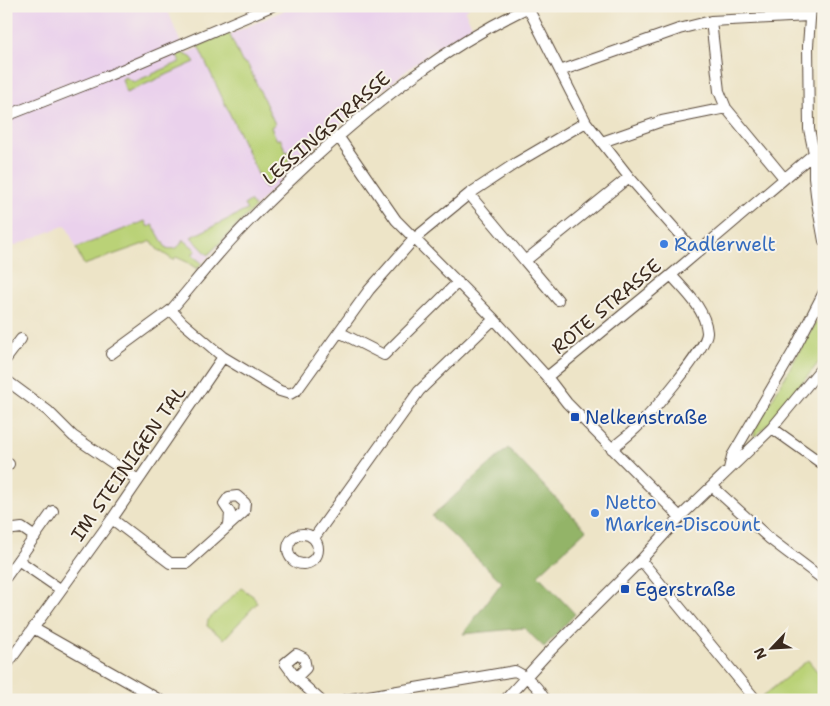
<svg xmlns="http://www.w3.org/2000/svg" width="830" height="706" viewBox="0 0 830 706" font-family="'Shantell Sans',sans-serif">
	<style>
		.built { fill: #ead1ec }
		.green { fill: #bad277; stroke: #7a7e4a }
		.forest { fill: #93b468; stroke: #676f43 }
		.lines { fill: none; stroke-linecap: round; stroke-linejoin: round }
		.street-casing { stroke: #564637; stroke-width: 12 }
		.street { stroke: #fff; stroke-width: 10 }
		.shop-dot { fill: #3f7fe0; stroke: #f7f3e8; stroke-width: 2 }
		.transit-dot { fill: #1a4fb4; stroke: #f7f3e8; stroke-width: 2 }
		.labels { text-anchor: middle; stroke-width: 4; stroke-linejoin: round; paint-order: stroke }
		.street-label { font-size: 19px; fill: #3b2a1e; stroke: #f7f3e8 }
		.shop-label { font-size: 19px; fill: #366cbe; stroke: #f7f3e8; text-anchor: start }
		.transit-label { font-size: 19px; fill: #164399; stroke: #f7f3e8; text-anchor: start }
	</style>
	<rect width="100%" height="100%" fill="#f7f3e8"/>
	<filter id="ink" filterUnits="userSpaceOnUse"><feTurbulence type="fractalNoise" baseFrequency=".02" numOctaves="2"/><feDisplacementMap in="SourceGraphic" scale="10" xChannelSelector="R" yChannelSelector="G"/><feConvolveMatrix kernelMatrix="1 2 1 2 8 2 1 2 1" color-interpolation-filters="sRGB"/></filter>
	<filter id="wash" filterUnits="userSpaceOnUse"><feTurbulence type="fractalNoise" baseFrequency=".0096" numOctaves="4" result="noise"/><feDisplacementMap in="SourceGraphic" scale="20" xChannelSelector="R" yChannelSelector="G"/><feGaussianBlur stdDeviation="1.12" result="paint"/><feColorMatrix in="noise" values="0 0 0 0 0 0 0 0 0 0 0 0 0 0 0 0 0 1.4 0 .05"/><feComposite in="paint" operator="in"/></filter>
	<g filter="url(#wash)">
		<rect width="100%" height="100%" fill="#ede4c7"/>
		<path class="built" d="M6,6h160l19,48 109,-48h176l-5,5 7,15 -42,26 -106,85 -69,70 -58,62 -10,-7 -11,-5 -3,3 -16,-11 -5,-8 -68,24 -18,-40 -60,24z"/>
		<path class="green" d="M229,33l13,29 6,3 27,59 -4,3 6,13 3,-2 6,14 3,-1v14l-24,24 -67,-143z
			M182,53l9,4 4,5 -69,31 -4,-14 3,-2 9,5 46,-20 -3,-7z
			M250,201l5,6 -47,48 -17,-18 56,-27 -3,-5z
			M145,221l3,6 5,-2 13,23c9,2 14,0 17,-9l13,11 -4,5 10,8 -5,6 -10,-7 -11,-5 -3,3 -16,-11 -5,-8 -68,24 -8,-17z
			M824,317v39l-54,66 -16,15 1,-8 62,-108h5z
			M241,588l12,8 4,7 -33,36 -17,-13 1,-6z
			M808,660l16,20v20h-60l-2,-3z"/>
		<path class="forest" d="M508,448l78,82 -48,45 37,39 -31,33 -20,-19 -61,6 39,-52 -70,-66z"/>
	</g>
	<g filter="url(#ink)">
		<g class="lines">
			<defs>
				<path id="street" d="M531,6c-82,38 -153,94 -220,155 -33,31 -66,62 -96,97 -15,17 -29,35 -44,52l11,12 41,35 57,34 10,3 7,-4 72,-100 45,-51 55,-45 47,-31 70,-41
					M811,6l-3,40 1,83 5,24v24l3,26 7,38
					M528,8l58,114 43,55 67,76
					M711,21l8,70 7,17 58,70
					M560,71l119,-42 32,-8 98,-5
					M6,116l99,-39 167,-71
					M338,136l58,84 98,99 53,58 20,26 113,114
					M602,142l60,-21 64,-13
					M469,194l56,67
					M558,300l-33,-39 104,-84
					M339,332l45,23 74,-73
					M111,354l60,-44
					M6,359l15,-20
					M547,377l124,-102 153,-130
					M6,380l42,31 25,25 65,44
					M772,428l52,37
					M612,449c7,-7 16,-13 23,-20 14,-13 73,-81 72,-97 -2,-24 -22,-41 -36,-57
					M6,467l3,-3
					M729,469l3,-13 61,-104 31,-60
					M713,487l57,52 54,41
					M112,519l58,44h17l57,-51 1,-9 -8,-7 -8,1 -5,7 6,9 -1,12
					M6,530l16,-2 13,9
					M288 549a15 15 0 1 1 30 0a15 15 0 1 1-30 0Z
					M314,538l105,-147 75,-72
					M18,560l42,29
					M641,560l115,140
					M6,577l47,-66
					M33,628l127,72
					M6,666l106,-147 111,-162
					M296,678l10,-10 -2,-10 -8,-4 -11,9 11,15 24,22
					M345,700l170,-29c14,7 23,15 30,29
					M505,700l41,-45 95,-95 39,-43 92,-89 52,-63"/>
			</defs>
			<use href="#street" class="street-casing"/>
			<use href="#street" class="street"/>
		</g>
	</g>
	<g class="shop-dot">
		<circle cx="664" cy="244" r="5"/>
		<circle cx="595" cy="513" r="5"/>
	</g>
	<g class="transit-dot">
		<rect x="570" y="412" width="10" height="10" rx="2.5"/>
		<rect x="620" y="584" width="10" height="10" rx="2.5"/>
	</g>
	<g class="labels">
		<g class="street-label">
			<text transform="translate(326 128) rotate(-41)" y="7">LESSINGSTRASSE</text>
			<text transform="translate(606 306) rotate(-40)" y="7">ROTE STRASSE</text>
			<text transform="translate(128 463) rotate(-55)" y="7">IM STEINIGEN TAL</text>
		</g>
		<g class="shop-label">
			<text x="674" y="251">Radlerwelt</text>
			<text x="605" y="509">Netto<tspan x="605" dy="22">Marken-Discount</tspan></text>
		</g>
		<g class="transit-label">
			<text x="585" y="424">Nelkenstraße</text>
			<text x="635" y="596">Egerstraße</text>
		</g>
	</g>
	<rect width="830" height="706" fill="none" stroke="#f7f3e8" stroke-width="25"/>
	<g transform="translate(772 648) rotate(245)" stroke="#f7f3e8" stroke-width="4" paint-order="stroke">
	<path d="M0-4L9 19L0 12L-9 19Z" fill="#3b2a1e"/>
	<text y="-8" font-size="14" font-weight="bold" text-anchor="middle" fill="#3b2a1e">N</text>
	</g>
</svg>
